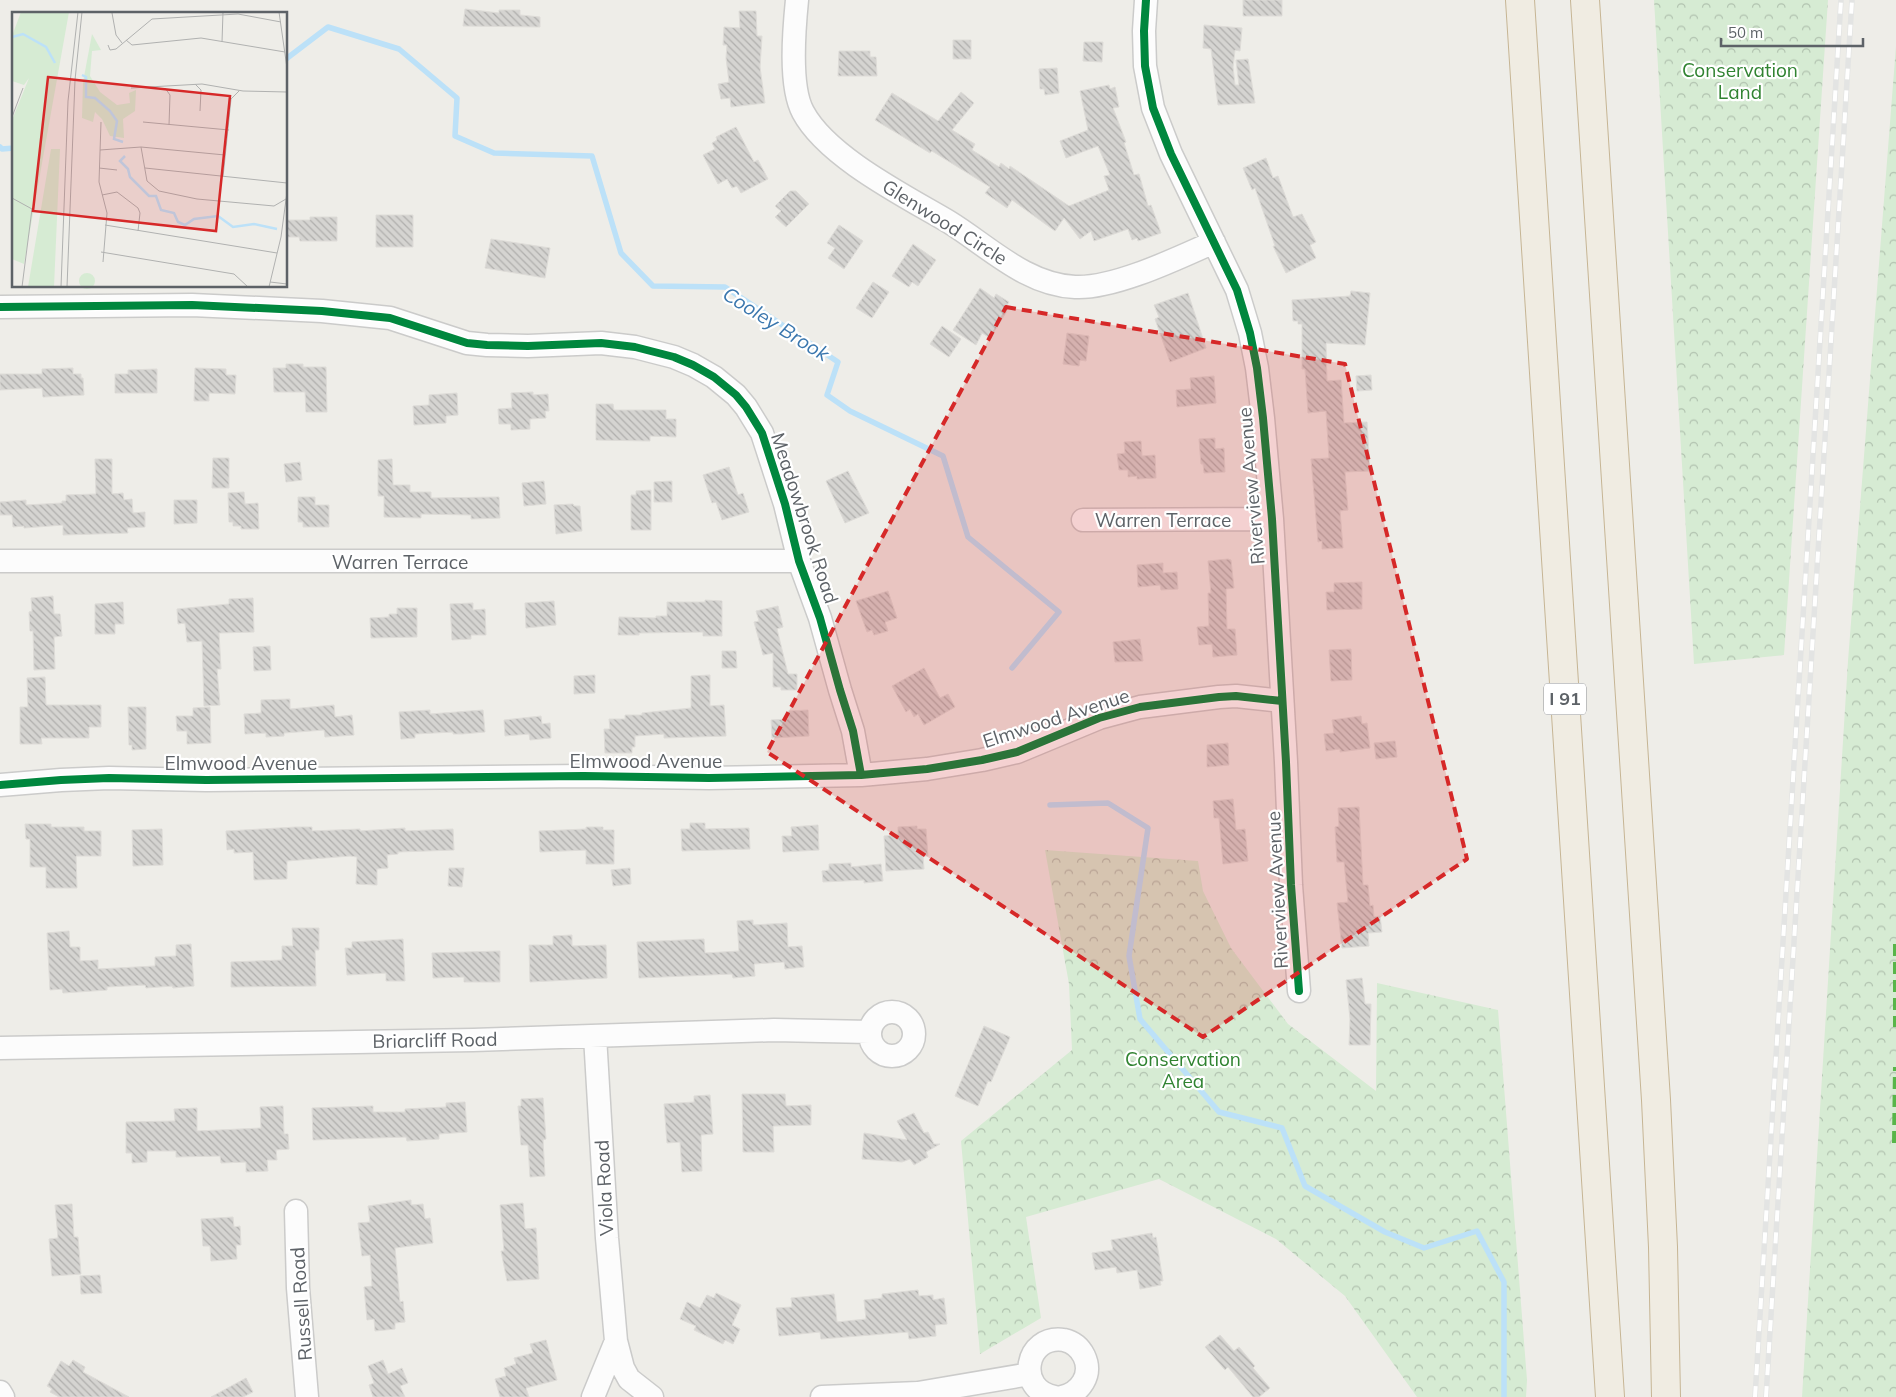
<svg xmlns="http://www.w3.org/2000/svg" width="1896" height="1397" viewBox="0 0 1896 1397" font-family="Mulish,sans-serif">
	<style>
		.park { fill: url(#park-crowns) }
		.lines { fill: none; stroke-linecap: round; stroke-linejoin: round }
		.stream { stroke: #bce1f8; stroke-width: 5.5 }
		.building { fill: url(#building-back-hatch); stroke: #dedcd8 }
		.minor-casing { stroke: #cbcbca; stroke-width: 25 }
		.highway-casing { stroke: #c6b594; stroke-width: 30 }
		.minor { stroke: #fcfcfc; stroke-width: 22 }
		.highway { stroke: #f0ece2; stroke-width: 28 }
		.rail-casing { stroke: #e3e4e3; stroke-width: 5.5 }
		.rail { stroke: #fff; stroke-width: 4; stroke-dasharray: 11; stroke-linecap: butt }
		.quiet { stroke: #58b549; stroke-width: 6; stroke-dasharray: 12 6; stroke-linecap: butt }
		.cycleway-casing { stroke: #fff; stroke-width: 11 }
		.cycleway { stroke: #00873e; stroke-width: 8 }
		.marked { fill: #d62828; fill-opacity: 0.2; stroke: #d62828; stroke-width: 4; stroke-dasharray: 10 6; stroke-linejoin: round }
		.labels { text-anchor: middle; stroke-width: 4.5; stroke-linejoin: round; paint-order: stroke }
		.shield { fill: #fff; stroke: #8e9195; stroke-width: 1 }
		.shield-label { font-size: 18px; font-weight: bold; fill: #5d6267 }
		.park-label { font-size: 19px; fill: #308331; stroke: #fff }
		.street-label { font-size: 19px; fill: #5d6267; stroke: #fff }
		.water-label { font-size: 20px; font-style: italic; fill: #3b77ae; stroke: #fff }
		.inset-river { fill: none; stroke: #bce1f8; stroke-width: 2.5 }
		.inset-road { fill: none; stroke: #b0b1b0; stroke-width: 1 }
		.view { fill: #d62828; fill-opacity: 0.15; stroke: #d62828; stroke-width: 2.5 }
		.inset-edge { fill: none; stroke: #5d6267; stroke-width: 2.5 }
	</style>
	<defs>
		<pattern id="park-crowns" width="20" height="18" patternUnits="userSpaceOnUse" patternTransform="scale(1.25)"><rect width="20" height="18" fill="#d6ebd3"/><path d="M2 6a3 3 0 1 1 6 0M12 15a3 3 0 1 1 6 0" fill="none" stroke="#b1c2af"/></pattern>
		<pattern id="building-back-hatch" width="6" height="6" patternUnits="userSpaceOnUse" patternTransform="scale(1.25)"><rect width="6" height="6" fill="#d5d4d1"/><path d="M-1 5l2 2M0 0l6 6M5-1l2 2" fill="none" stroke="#b0afad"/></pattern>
	</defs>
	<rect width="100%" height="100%" fill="#eeede8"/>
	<path class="park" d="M1654,0h174l-44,655 -90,9z
		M1896,46v1351h-94l46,-736z
		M1045,850l153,11 5,30 28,57 57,76 88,67 1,-108 121,27 29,370 -1,17h-109l-72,-101 -69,-57 -117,-60 -133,38 15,101 -61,36 -19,-213 111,-91 -3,-66z"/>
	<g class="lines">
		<path class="stream" d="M286,59l42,-32 71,22 58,49 -2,38 39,17 98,3 29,97 32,33 72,1 113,75 -11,33 23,16 93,45 25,81 91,75 -47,56
			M0,147l2,2 12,-1
			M1050,805l58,-2 40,25 -19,128 11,63 79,93 63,16 23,58 80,46 39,16 53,-17 27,51v115"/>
	</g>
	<path class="building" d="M1243,0h39v16h-39z
		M465,9l34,4v-3h21v5l20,2v10l-77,-1z
		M739,11h17l1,25h5l-2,31 5,36 -34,4 -1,-9 -9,1 -3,-15 11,-2 -3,-24 1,-13h-4l1,-18 16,1z
		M1204,25l38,3 -2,23 -5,-1 -2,17 2,18h4l-3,-25 12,-1 7,44 -37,2 -7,-56 -8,-1z
		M953,40h18v19h-18z
		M1084,42h19l-1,20 -19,-1z
		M839,51h31v6h6l1,19h-39z
		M1057,68l2,25 -14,2 -1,-6h-4l-1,-20z
		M1109,85l1,4 5,-2 4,20 -6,1 13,34 -2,1 10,32 5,-1 9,32 3,-1 10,28 -23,8 -1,-3 -5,2 -4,-11 -34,12 -3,-10 -11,8 -16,-21 -9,13 -43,-31 -5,8 -22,-15 5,-6 -58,-36 -2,2 -55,-33 17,-27 46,28 23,-29 13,11 -22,27 23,14 -3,6 27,17 2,-4 8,6 1,-3 59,40 40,-16 -5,-14 6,-1 -12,-29 -32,12 -6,-17 28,-11 -8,-39z
		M736,127l18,35 4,-2 10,19 -27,14 -4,-7 -5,2 -5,-9 -9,5 -15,-29 12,-6 -3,-6 5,-3 -1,-3z
		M1266,158l7,20 5,-2 15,41 9,-3 14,28 -6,3 6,13 -30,15 -13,-27h2l-20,-58 -3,2 -9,-22z
		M790,191h6l13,13 -23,23 -11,-10 6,-6 -6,-5z
		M376,215h37v32h-37z
		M310,217h27v24h-37l-1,-4h-13v-17h24z
		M839,225l24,16 -19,28 -16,-11 7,-10 -8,-5z
		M491,239l59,9 -5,30 -60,-10z
		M913,244l23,16 -18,26 -6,-4 -3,5 -17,-11z
		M873,282l16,10 -17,26 -16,-10z
		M980,288l14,10 2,-4 13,8 -5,8 3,1 -17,27 -8,-5 -6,12 -23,-15z
		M1351,291l19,2 -5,52 -39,-2 1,38 14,-1 3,43 23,-1 3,49 -25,1 3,38 -8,1 3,37 -21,1v-8l-4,1 -7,-83 18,-1 -3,-47 -18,2 -3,-44h-3v-45h-4v-3h-5l-1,-21 58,-4z
		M1188,293l18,55 -36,14 -15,-43 4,-2 -5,-12z
		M942,326l19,13 -12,18 -19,-13z
		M1067,333l22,3 -3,25 -6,-1 -1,6 -16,-2z
		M286,364h17v3h23l1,45h-21l-1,-20h-31l-1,-24h13z
		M73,368v6h8v4h2l1,17 -41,2 -1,-9 -42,2v-16h42v-5z
		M195,368l31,1v6h10l-1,19 -26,-1v8h-15z
		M157,369v24h-42v-19h13v-4z
		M1371,375l1,15 -15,1 -1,-15z
		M1214,376l2,27 -39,4 -1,-17 15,-1 -1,-11z
		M533,392v3l15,-1 1,17h-4l1,7 -16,1v10l-19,1v-6h-12l-1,-15 14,-1 -1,-15z
		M457,393l1,22 -12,1v7l-32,2 -1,-19 16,-1v-10z
		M596,404h17l1,6h52v9h10v18l-26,-1v5l-54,-1z
		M1215,438v11l9,-1 1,24 -21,1 -1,-9h-2l-2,-25z
		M1141,441l1,15 13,-1 1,23 -19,1v-3l-9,1v-7h-9l-2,-16 8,-1 -1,-11z
		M213,458h16v30h-17z
		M95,459h17v35l11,-1 1,7 8,-1 1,14 12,-1v15l-18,1 1,5 -65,2v-10l-39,3v-2l-11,1 -1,-12h-12v-13l26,-2v5l36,-2v-2h4v-6l30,-1z
		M392,459l1,26h17v7h21v6l68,-1 1,21 -29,1v-4l-50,-1v4l-37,-1v-21h-6v-36z
		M300,462l2,18 -16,2 -2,-18z
		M729,467l9,28 5,-2 6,19 -27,8 -6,-18 -4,1 -9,-28z
		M848,471l21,42 -24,10 -19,-42z
		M544,481l2,23 -22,2 -2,-23z
		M672,481v21h-18v-20z
		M651,490v40h-20v-35h5v-4z
		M244,492l1,12 13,-1 1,26h-18v-3h-8v-4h-4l-1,-29z
		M298,497h17v8h14v22h-26v-5h-5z
		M174,500h23v23l-23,1z
		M573,504l1,2h6l2,25 -26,3 -2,-29z
		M1228,559l3,1 3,28 -8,1 1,40h8l2,26 -24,2 -1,-13 -13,1 -2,-18 12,-1 -1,-33h3l-3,-32z
		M1163,563v10l14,-1 1,17 -17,1 -1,-5 -22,2 -1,-22z
		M1362,582v27l-35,1 -1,-18h8v-9z
		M888,591l9,27 -12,4 3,9 -14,4 -2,-5 -5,2 -11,-31z
		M53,596l1,18h6l2,22 -8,1 1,32 -21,1 -1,-39h-3l-1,-19 3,-1 -1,-13z
		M253,598l1,34 -35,1 2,36h-4l3,36 -16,1 -2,-65 -15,1 -2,-19 -7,1 -1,-15 52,-5v-5z
		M705,600l17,1v35h-19v-4l-64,1v2h-21l1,-18 37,1v-2h11v-14h38z
		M554,601l2,24 -30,3 -1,-25z
		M123,602l1,22h-9v10h-20v-30z
		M473,603v7l12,-1 1,26h-15v4l-19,1 -2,-36z
		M778,606l5,21 -6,2 11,45h9v16h-16v-3h-8v-34l-10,2 -9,-33 5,-1 -3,-10z
		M397,608h20v29l-46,1 -1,-20 19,-1v-3h8z
		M1140,639l3,22 -28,1 -2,-20z
		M270,646l1,24 -17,1 -1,-24z
		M1351,649l1,31 -21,1 -2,-31z
		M722,651h14l1,17h-15z
		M924,668l16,30 8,-4 7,13 -31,18 -6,-11 -4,3 -4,-8 -4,3 -14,-26z
		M595,675v18l-21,1v-18z
		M710,675v31l14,-1 2,31 -62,2v-4l-29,2v11h-3v6h-27l-1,-24h6l-1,-10h16v-4h17v-2l49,-5v-32z
		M45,677l1,28h55v22h-12v11h-48l1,6h-22v-37h8l-1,-29z
		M290,699v10l44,-4 1,12 17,-2 2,20 -29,2 -1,-7 -40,3v3l-18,1v-4l-21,1 -1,-20 17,-1v-13z
		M128,707h18v42l-14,1v-5h-3z
		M210,707l1,36 -24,1v-13h-10l-1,-15h17v-8z
		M430,710v4l53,-4 2,22 -23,2h-9v-2l-38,2v4l-14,1 -2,-27z
		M808,710l1,26 -37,2 -1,-18 17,-1v-8z
		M541,716l1,8 8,-1 1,15 -21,2 -1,-6 -24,2 -1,-16z
		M1361,716l1,8 5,-1 3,25 -30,4v-3l-14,2 -2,-17 10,-1 -2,-13z
		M1395,741l2,16 -21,2 -2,-16z
		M1228,743l1,22 -22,2v-22z
		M1233,799l3,31 9,-1 3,32 -25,3 -4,-46h-5l-1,-17z
		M1359,807l4,78h5l2,21 3,-1 1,12 6,-1 2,16 -14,1 1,13 -27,2 -5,-45 11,-1 -4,-40h-7l-2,-35 4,-1 -1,-18z
		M690,823h15v6l44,-1 1,21 -68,2 -1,-22h9z
		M25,824h26v3h33v4h17v25h-25l1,32h-31v-21h-16v-28h-4z
		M818,825l1,25 -36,2 -1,-16h10l-1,-9z
		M917,826v3h9l2,27h-5l1,13 -38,2 -2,-35 14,-1v-8z
		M296,827h16v4l48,-2v2l45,-3v3l48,-2 1,21 -56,2v2l-11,1 1,13 -11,1v16l-21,-1 1,-27 -7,-1 -63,5v18l-33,1 -1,-28 -19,1v-4l-7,1 -1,-19z
		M586,827h17v3h11v34h-28v-14l-46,2 -1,-21 47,-2z
		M162,829l1,36 -30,1 -1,-36z
		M851,863v4l30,-3 2,17 -19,2v-3l-41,2 -1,-11 7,-1v-6z
		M449,868h15l-2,19 -14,-1z
		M630,868l1,16 -18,2 -2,-16z
		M753,920v5l34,-2 1,24 14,-1 2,21 -19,2 -1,-7 -30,2 1,12 -22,2 -1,-4 -93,4 -2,-36 67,-3 1,14 34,-2 -2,-30z
		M292,928h27v22h-4l1,36 -85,1v-25l51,-2v-14h11z
		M69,931l1,16h10v14l18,-1v9l57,-3v-9l21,-1v-11l15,-1 3,42 -21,2 -1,-2 -26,2 -1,-3 -38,2v3l-44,3 -1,-4 -12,1 -3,-57z
		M572,935v11l34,-1 1,33 -77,4 -1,-37h24v-9z
		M403,939l2,42h-19v-8l-39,2 -2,-27h7v-6z
		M500,951v31h-36v-5l-31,1 -1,-25z
		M1362,978l3,26h6l-1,41h-21l1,-26 -4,-39z
		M984,1026l26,11 -19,45 -3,-1 -10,25 -23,-10z
		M742,1094h43l1,12 25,-1v20l-38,1 1,26h-31z
		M710,1095l3,39 -12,1 1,36 -20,1 -2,-30 -13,1 -3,-39 30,-2v-6z
		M543,1098l3,41 -3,1 2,36 -15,1 -2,-32h-7l-3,-39h3v-7z
		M465,1102l2,30 -28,2v5l-32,2 -1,-4 -93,3 -1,-32 61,-2v6h32v-3l41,-2v-4z
		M283,1106l1,28h4l1,15 -13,1 1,10h-10l1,11 -22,1v-10l-25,1 -1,-7 -44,1v-6h-29v11l-15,1v-10h-6v-31l49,-1 -1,-12 23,-1v23l64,-3 -1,-21z
		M914,1113l10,20 4,-1 6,12h6l-14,8 2,5 -14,8 -4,-6 -8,3 -40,-3 2,-26 43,7 -10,-19z
		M411,1200v5l12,-1 2,15 5,-1 3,25 -38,5 5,54 3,-1 2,21 -10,1v6l-20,2 -1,-12 -7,1 -3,-33 8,-1 -2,-31 -8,1 -4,-33 12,-1 -2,-16z
		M523,1203l2,26 11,-1 3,51 -32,2 -6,-30h3l-4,-46z
		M72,1204l2,33h4l3,37 -29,2 -3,-37 9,-1 -3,-33z
		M233,1217l1,10 6,-1 1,19h-5l1,14 -26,2 -1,-15h-7l-2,-27z
		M1152,1233l1,5 3,-1 7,44h-3l1,4 -21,4 -3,-19 -20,3 -1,-6 -21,3 -3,-17 21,-3 -2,-10z
		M100,1275l2,18 -21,1 -1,-18z
		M918,1290l1,6 14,-1v5l11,-2 3,26 -12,1 1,11 -27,3 -1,-7 -87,7 -1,-7 -41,4 -3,-28 16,-1 -1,-9 43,-4 3,28 29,-3 -2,-19 18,-2v-4z
		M716,1293l25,12 -9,20 8,4 -7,15 -8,-4 -2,4 -29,-14 2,-4 -16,-7 7,-17 13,6 7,-13 7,3z
		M1220,1335l14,16 5,-4 16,19 -2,2 17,20 -11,9h-6l-25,-30 -3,3 -20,-23z
		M546,1340l11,40 -31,8 3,9h-29l-5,-18 11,-3 -2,-8 12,-4 -2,-6 19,-5 -3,-9z
		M73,1360l12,7 -2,5 46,25h-70l-9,-5 2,-3 -5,-3 14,-25 8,5z
		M383,1360l5,14 14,-6 6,15 -8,3 5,11h-32l-4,-12 5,-2 -6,-17z
		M246,1378l7,14 -10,5h-32z"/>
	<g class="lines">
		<defs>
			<path id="minor" d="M797,0c-3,30 -8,86 6,112 24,45 102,84 146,110 39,24 77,63 126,65 39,2 103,-29 139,-45
				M1146,0l-2,31 1,35 8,42 18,46 66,136 13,43 7,35 6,50 9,101 14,243 5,123 8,106
				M0,307l192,-2 130,6 68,7 77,25 20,2 41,1 73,-3 34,4 39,10 19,8 21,12 22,18 10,12 16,26 23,71 14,57 21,57 20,72 13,41 8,44
				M1083,520l189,-1
				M0,561h799
				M0,785l61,-5 48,-2 97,2 378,-4 125,2 152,-3 66,-6 55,-9 35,-8 82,-34 41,-11 79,-10 17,-1 46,5
				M870 1034a22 22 0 1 1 44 0a22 22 0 1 1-44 0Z
				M595,1036l12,202 9,103 7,27 6,11 23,18
				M0,1048l473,-8 301,-10 96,2
				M296,1211l2,77 9,109
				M0,1392l3,5
				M593,1397l23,-56
				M822,1397l96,-4 112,-19
				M1055,1397c-40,-7 -30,-63 9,-57 9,2 16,8 20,16 9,19 -4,37 -22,41"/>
			<path id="highway" d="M1520,0l90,1397
				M1585,0l71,1100 7,147 3,150"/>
		</defs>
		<use href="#minor" class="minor-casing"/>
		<use href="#highway" class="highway-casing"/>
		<use href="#minor" class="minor"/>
		<use href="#highway" class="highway"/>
		<defs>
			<path id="rail" d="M1755,1397l86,-1397
				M1766,1397l86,-1397"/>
		</defs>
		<use href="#rail" class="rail-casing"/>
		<use href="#rail" class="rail"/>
		<path class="quiet" d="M1896,944v83
			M1895,1143l1,-76"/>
		<defs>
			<path id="cycleway" d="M1146,0l-2,31 1,35 8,42 18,46 66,136 13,43 7,35 6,50 9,101 14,243 5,123 8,106
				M0,307l192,-2 130,6 68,7 77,25 20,2 41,1 73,-3 34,4 39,10 19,8 21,12 22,18 10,12 16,26 23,71 14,57 21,57 20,72 13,41 8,44
				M0,785l61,-5 48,-2 97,2 378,-4 125,2 152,-3 66,-6 55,-9 35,-8 82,-34 41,-11 79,-10 17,-1 46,5"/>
		</defs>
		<use href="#cycleway" class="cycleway-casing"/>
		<use href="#cycleway" class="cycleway"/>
	</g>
	<path class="marked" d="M1006,307l339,57 122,495 -264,178 -436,-285z"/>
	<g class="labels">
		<rect class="shield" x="1544" y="683.5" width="42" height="31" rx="4"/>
		<g class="shield-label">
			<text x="1565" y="705">I 91</text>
		</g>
		<g class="park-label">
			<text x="1740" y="77">Conservation<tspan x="1740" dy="22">Land</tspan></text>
			<text x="1183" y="1066">Conservation<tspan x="1183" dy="22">Area</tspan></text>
		</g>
		<g class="street-label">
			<text transform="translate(945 222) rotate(32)" y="7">Glenwood Circle</text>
			<text transform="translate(1251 486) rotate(-95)" y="7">Riverview Avenue</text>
			<text transform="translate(805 518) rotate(72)" y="7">Meadowbrook Road</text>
			<text x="1163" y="527">Warren Terrace</text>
			<text x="400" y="569">Warren Terrace</text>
			<text transform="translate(1056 718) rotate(-18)" y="7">Elmwood Avenue</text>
			<text x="646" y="768">Elmwood Avenue</text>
			<text x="241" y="770">Elmwood Avenue</text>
			<text transform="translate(1277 890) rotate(-93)" y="7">Riverview Avenue</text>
			<text transform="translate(435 1040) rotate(-1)" y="7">Briarcliff Road</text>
			<text transform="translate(604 1188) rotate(-93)" y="7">Viola Road</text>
			<text transform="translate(301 1304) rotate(-94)" y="7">Russell Road</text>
		</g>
		<g class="water-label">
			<text transform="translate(776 324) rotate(32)" y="7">Cooley Brook</text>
		</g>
	</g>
	<g transform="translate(12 12)">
		<rect width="275" height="275" fill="#eeede8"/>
		<path d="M9,0h48l-45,252 -12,-5v-139l17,-42 -5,7 -12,-4v-45zM80,22l9,16 -9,1 -2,25 10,16 17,13 13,-2 -1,-10 7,-3 -1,21 -12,8 1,19 -14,-2 -8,-17 -7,-7 -2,10 -11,-4 1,-36zM39,137h9l-6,138h-26zM67 269a8 8 0 1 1 16 0a8 8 0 1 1-16 0Z" fill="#d6ebd3"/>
		<path class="inset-river" d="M0,25l11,-3 23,13 9,16M70,63l4,2v20l9,1 15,13 7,10 -3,18 9,3M113,144l-5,5 8,8 2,8 19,19h7l5,14 13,3 4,9 7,3 9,-6 24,-3 15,11 21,-3 23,5"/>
		<path class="inset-road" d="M267,0l8,56M100,1l4,22 6,8M226,2l43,8M114,28l6,5 69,-7 84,14M210,30l1,-30M96,33l2,5 6,-1 36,-30 86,-5M183,72l6,6 -1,21M119,76l71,-4 41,7 44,1M153,76l5,7 -1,30M0,105l11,-29M89,110l-2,60 8,31 -4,49M131,110l86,8M129,135l6,34 12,10 38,8 77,7 12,-7M88,138l41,-3 84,8M87,156l18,2M133,156l142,15M211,165l8,-78 8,-8M90,183l15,-3 21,16 2,5 -2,18M0,186l20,11 -10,78M93,213l172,28M89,240l133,22 14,13M258,270l17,2M49,275l7,-186 10,-89M55,275l8,-207 7,-68M257,275l12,-50 6,-45"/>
		<path class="view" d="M36,65l182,19 -14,135 -183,-20z"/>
		<rect width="275" height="275" class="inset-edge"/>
	</g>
	<path d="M1721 38v8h142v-8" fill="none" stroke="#5d6267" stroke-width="2.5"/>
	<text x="1728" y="38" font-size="15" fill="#5d6267" stroke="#ffffff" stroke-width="4" paint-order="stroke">50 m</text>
</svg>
